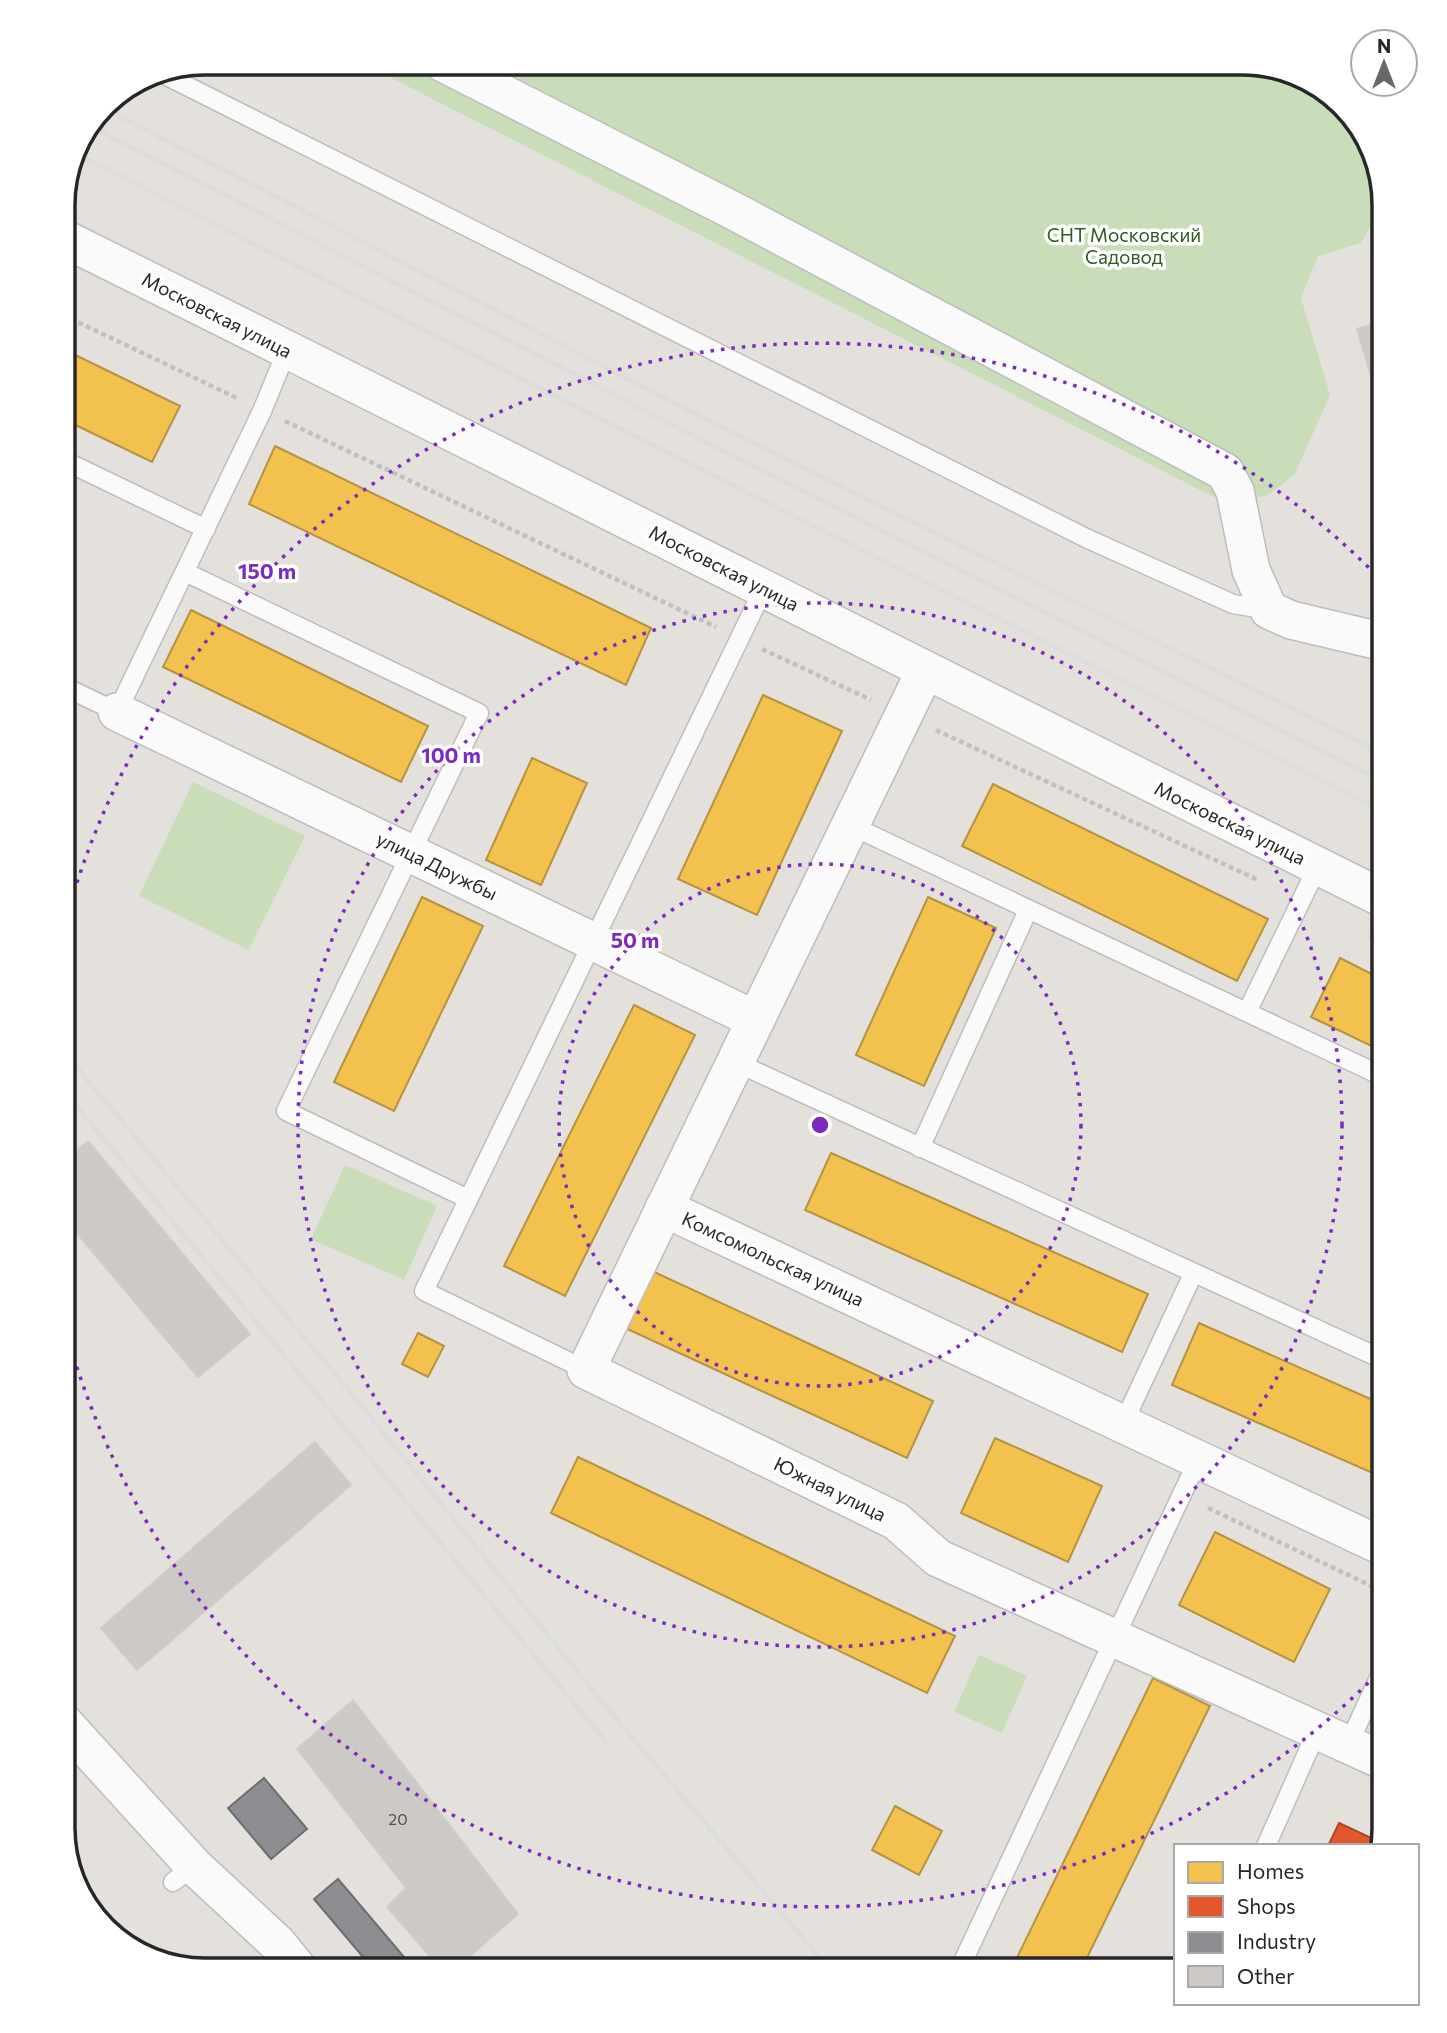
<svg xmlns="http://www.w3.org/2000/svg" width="1447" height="2033" viewBox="0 0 1447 2033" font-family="Commissioner,sans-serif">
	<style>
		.green { fill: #c8ddb8 }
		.homes { fill: #f2c14e; stroke: #b59342; stroke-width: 2 }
		.shops { fill: #e4572e; stroke: #ab492c; stroke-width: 2 }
		.industry { fill: #8d8d92; stroke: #6e6e72; stroke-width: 2 }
		.building { fill: #ccc9c6; stroke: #cfcdc9; stroke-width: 2 }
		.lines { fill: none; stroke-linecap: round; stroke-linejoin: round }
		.lane-casing { stroke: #bebdbe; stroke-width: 21 }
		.street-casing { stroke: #bebdbe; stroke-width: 40 }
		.path { stroke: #c2c1c0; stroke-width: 4.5; stroke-dasharray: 5 3.5; stroke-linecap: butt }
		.lane { stroke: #fbfafa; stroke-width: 18 }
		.street { stroke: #fbfafa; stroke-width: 37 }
		.rail { stroke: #dcdcdd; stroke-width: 5 }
		.ring { fill: none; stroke: #7b2cbf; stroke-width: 3.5; stroke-dasharray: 3.5 7 }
		.labels { text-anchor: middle; stroke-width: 7; stroke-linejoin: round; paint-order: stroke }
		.number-label { font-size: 16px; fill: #515050 }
		.park-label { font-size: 19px; fill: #2e5b20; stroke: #fff }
		.street-label { font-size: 19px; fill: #272727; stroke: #fff }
		.rim { fill: none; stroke: #272727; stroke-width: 3.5 }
		.centre { fill: #7b2cbf; stroke: #fff; stroke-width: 3.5 }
		.ring-label { font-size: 21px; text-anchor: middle; font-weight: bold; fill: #7b2cbf; stroke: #fff; stroke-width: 7; stroke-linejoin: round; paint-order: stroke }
	</style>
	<rect width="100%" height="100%" fill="#e4e1dc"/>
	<path class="green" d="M362,63h889l62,19 52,52 19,69 -23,40 -43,13 -17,42 29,97 -35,79 -28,22 -45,5z
		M193,782l112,54 -56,114 -110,-54z
		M345,1165l92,41 -33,74 -93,-41z
		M979,1655l48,21 -25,57 -48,-21z"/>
	<path class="homes" d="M63,349l117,57 -28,56 -89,-43z
		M275,446l376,182 -25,57 -377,-181z
		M191,610l237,116 -27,56 -238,-115z
		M763,695l79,36 -85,184 -79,-36z
		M532,758l55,25 -46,102 -55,-25z
		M993,784l275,135 -31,62 -275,-135z
		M422,897l61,29 -89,185 -60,-29z
		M928,897l68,31 -72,158 -68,-31z
		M1340,958l44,22v72l-73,-35z
		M634,1005l61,30 -130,261 -61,-30z
		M831,1153l317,141 -26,58 -317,-142z
		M650,1270l283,131 -26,57 -284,-131z
		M1199,1323l185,82v73l-212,-93z
		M418,1333l26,13 -16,31 -26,-13z
		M995,1438l107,48 -34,76 -107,-49z
		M578,1457l377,179 -28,57 -376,-180z
		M1215,1532l115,57 -36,73 -115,-57z
		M1153,1678l57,28 -129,264h-70z
		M895,1806l47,25 -23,44 -47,-25z"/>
	<path class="shops" d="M1339,1823l41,19 -1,4h-51z"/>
	<path class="industry" d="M264,1778l43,51 -36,30 -43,-51z
		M338,1879l77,91h-41l-60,-71z"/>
	<path class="building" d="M1384,321v87l-3,1 -24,-80z
		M88,1141l162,193 -52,43 -135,-160v-55z
		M315,1442l36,43 -214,185 -36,-42z
		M353,1700l165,214 -64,56h-12l-55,-63 19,-19 -109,-139z"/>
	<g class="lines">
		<defs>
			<path id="lane" d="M159,72l929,467 145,65 36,6
				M63,460l143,69
				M185,572l294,141 -193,398 182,88
				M63,686l54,26 145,-301 25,-61
				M850,825l534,252
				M1247,1012l71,-146
				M735,1062l649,298
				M920,1148l108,-238
				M586,1370l-162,-79 340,-703
				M1123,1424l70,-150
				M1348,1745l36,-78
				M1266,1846l51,-115
				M173,1882l21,-16
				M959,1970l239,-510"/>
			<path id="street" d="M443,63l287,146 495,263 10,19 16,79 18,40 22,10 93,22
				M63,238c441,219 880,442 1321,661
				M925,671l-339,699 310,151 42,37 446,203
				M117,712l639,308
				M664,1208l720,339
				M63,1722l131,144 83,77 22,27"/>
		</defs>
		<use href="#lane" class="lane-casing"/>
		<use href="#street" class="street-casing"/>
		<path class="path" d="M63,315l176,84
			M285,421l431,206
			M762,649l109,51
			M936,730l322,150
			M1370,935l14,7
			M1208,1508l176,84"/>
		<use href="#lane" class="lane"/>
		<use href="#street" class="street"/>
		<path class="rail" d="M104,108l621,321 659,325
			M90,126l624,320 670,336
			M75,153l531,269 778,390
			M63,1051l289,343 251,309 227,267
			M63,1090l545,654"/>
	</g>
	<g class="ring">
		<circle cx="820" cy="1125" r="261"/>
		<circle cx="820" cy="1125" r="522"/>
		<path d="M1383 1668A782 782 0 0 1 65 1327M65 923A782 782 0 0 1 1383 582"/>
	</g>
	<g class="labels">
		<g class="number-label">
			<text x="398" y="1825">20</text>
		</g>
		<g class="park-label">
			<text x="1124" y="242">СНТ Московский<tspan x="1124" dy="22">Садовод</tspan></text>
		</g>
		<g class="street-label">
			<text transform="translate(217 315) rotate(27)" y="7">Московская улица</text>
			<text transform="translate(724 568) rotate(27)" y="7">Московская улица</text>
			<text transform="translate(1230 823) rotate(26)" y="7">Московская улица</text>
			<text transform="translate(437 866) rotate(26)" y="7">улица Дружбы</text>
			<text transform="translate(773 1259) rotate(25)" y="7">Комсомольская улица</text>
			<text transform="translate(830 1489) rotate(26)" y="7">Южная улица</text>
		</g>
	</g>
	<path d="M0 0H1447V2033H0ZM205 75H1242A130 130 0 0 1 1372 205V1828A130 130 0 0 1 1242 1958H205A130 130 0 0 1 75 1828V205A130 130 0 0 1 205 75Z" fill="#fff" fill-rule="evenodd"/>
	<path class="rim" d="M205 75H1242A130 130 0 0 1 1372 205V1828A130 130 0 0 1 1242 1958H205A130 130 0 0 1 75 1828V205A130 130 0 0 1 205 75Z"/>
	<circle cx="820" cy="1125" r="10" class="centre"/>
	<g class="ring-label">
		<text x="267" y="579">150 m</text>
		<text x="451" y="763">100 m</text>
		<text x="635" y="948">50 m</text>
	</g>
	<rect x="1174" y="1844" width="245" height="161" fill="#ffffff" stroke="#a9a9a9" stroke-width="2"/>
	<rect x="1188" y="1862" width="35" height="21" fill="#f2c14e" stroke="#a9a9a9" stroke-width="2"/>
	<text x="1237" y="1879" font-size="21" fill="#272727">Homes</text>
	<rect x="1188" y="1896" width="35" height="21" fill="#e4572e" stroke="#a9a9a9" stroke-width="2"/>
	<text x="1237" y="1914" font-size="21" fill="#272727">Shops</text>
	<rect x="1188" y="1932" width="35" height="21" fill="#8d8d92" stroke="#a9a9a9" stroke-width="2"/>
	<text x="1237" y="1949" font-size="21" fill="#272727">Industry</text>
	<rect x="1188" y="1966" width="35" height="21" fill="#ccc9c6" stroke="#a9a9a9" stroke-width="2"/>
	<text x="1237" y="1984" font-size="21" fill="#272727">Other</text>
	<g transform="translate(1384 63)"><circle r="33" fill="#ffffff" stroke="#a9a9a9" stroke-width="2"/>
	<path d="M0-5L12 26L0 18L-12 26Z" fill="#696866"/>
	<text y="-10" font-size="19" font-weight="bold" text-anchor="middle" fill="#272727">N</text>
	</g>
</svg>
